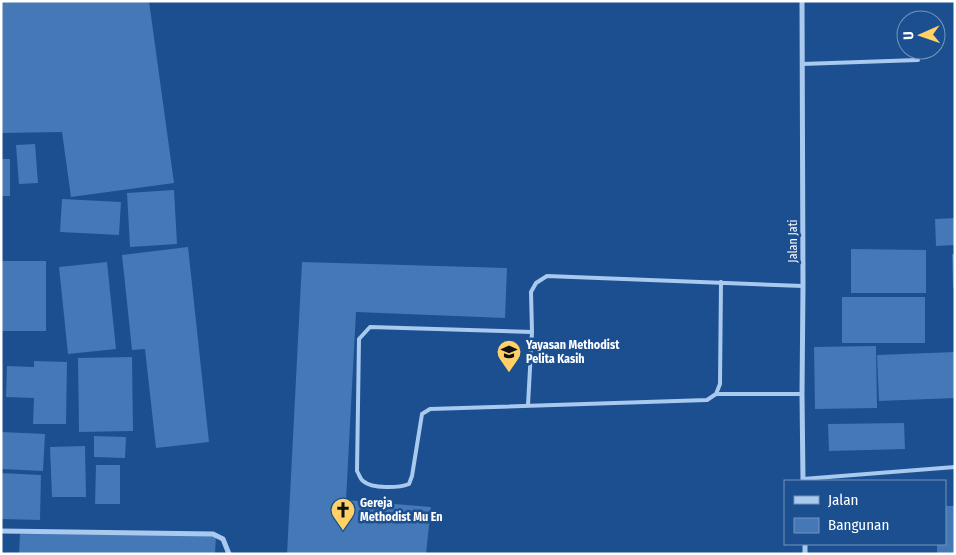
<svg xmlns="http://www.w3.org/2000/svg" width="956" height="555" viewBox="0 0 956 555" font-family="'Fira Sans Condensed',sans-serif">
	<style>
		.building { fill: #4478b7 }
		.lines { fill: none; stroke-linecap: round; stroke-linejoin: round }
		.lane { stroke: #a9c9ee; stroke-width: 4 }
		.street { stroke: #a9c9ee; stroke-width: 5 }
		.labels { text-anchor: middle; stroke-width: 5; stroke-linejoin: round; paint-order: stroke }
		.street-label { font-size: 12px; fill: #fff; stroke: #1b4f8f }
		.poi-label { font-size: 12px; font-weight: bold; fill: #fff; stroke: #1b4f8f; text-anchor: start }
	</style>
	<rect width="100%" height="100%" fill="#1b4f8f"/>
	<path class="building" d="M1,1h148l25,182 -103,14 -9,-65 -61,1z
		M35,144l3,39 -19,1 -3,-39z
		M1,159h9v37h-9z
		M174,190l3,54 -47,3 -3,-54z
		M62,199l59,3 -2,33 -59,-3z
		M955,218v27l-19,1 -1,-27z
		M188,247l21,195 -53,6 -11,-99 -13,1 -10,-95z
		M851,249l75,1v43h-75z
		M952,254h3v34h-2z
		M1,261h45v70h-45z
		M107,262l9,87 -48,5 -9,-87z
		M302,262l205,6 -2,50 -149,-6 -10,188 85,7 -5,47h-139z
		M842,297h83v46h-83z
		M876,346l1,62 -62,1 -1,-62z
		M955,352v46l-76,3 -2,-46z
		M132,357l1,74 -54,1 -1,-74z
		M34,361l33,1 -1,62h-33l1,-26 -28,-1 1,-31 27,1z
		M904,423l1,26 -76,2 -1,-27z
		M1,432l44,2 -2,37 -42,-2z
		M94,436l32,1 -1,21 -31,-1z
		M85,446l1,51h-34l-2,-50z
		M96,465h24v39h-25z
		M1,473l40,2 -1,45 -39,-1z
		M945,506h10v48h-18v-10h8z
		M20,534l196,1 -1,19h-196z"/>
	<g class="lines">
		<path class="lane" d="M802,64l116,-4
			M532,332l-162,-5 -11,12 -2,132c2,3 3,8 6,10 9,8 36,7 46,3l3,-8 10,-62 8,-5 277,-9 9,-6 4,-10 1,-102
			M716,394h86
			M528,405l4,-73 -1,-40 5,-9 11,-7 256,10
			M803,479l152,-12"/>
		<path class="street" d="M802,1l1,285 -1,108 1,87
			M1,531l212,3 10,5 6,15
			M805,544v10"/>
	</g>
	<defs>
		<symbol id="school-pin" viewBox="-11 -11 22 30"><path d="M0 17L-7.5 6A9.5 9.5 0 1 1 7.5 6Z" fill="#ffd166" stroke="#1b4f8f"/><path d="M0-5L7-2L0 1L-7-2ZM-4 1L0 2.5L4 1V4Q0 6-4 4Z" fill="#111"/></symbol>
		<symbol id="church-pin" viewBox="-11 -11 22 30"><path d="M0 17L-7.5 6A9.5 9.5 0 1 1 7.5 6Z" fill="#ffd166" stroke="#1b4f8f"/><path d="M-1.2-6h2.4v3.5h3.3v2.4h-3.3V6h-2.4V-.1h-3.3v-2.4h3.3Z" fill="#111"/></symbol>
	</defs>
	<g fill-rule="evenodd">
		<use href="#school-pin" x="495" y="338" width="28" height="38"/>
		<use href="#church-pin" x="329" y="496" width="28" height="38"/>
	</g>
	<g class="labels">
		<g class="street-label">
			<text transform="translate(793 241) rotate(-90)" y="4">Jalan Jati</text>
		</g>
		<g class="poi-label">
			<text x="526" y="349">Yayasan Methodist<tspan x="526" dy="14">Pelita Kasih</tspan></text>
			<text x="360" y="507">Gereja<tspan x="360" dy="14">Methodist Mu En</tspan></text>
		</g>
	</g>
	<rect width="956" height="555" fill="none" stroke="#ffffff" stroke-width="5"/>
	<rect x="784" y="480" width="162" height="65" fill="#1b4f8f" stroke="#7695bc"/>
	<rect x="794" y="496" width="25" height="8" fill="#a9c9ee" stroke="#7695bc"/>
	<text x="828" y="505" font-size="15" fill="#ffffff">Jalan</text>
	<rect x="794" y="518" width="25" height="15" fill="#4478b7" stroke="#7695bc"/>
	<text x="828" y="530" font-size="15" fill="#ffffff">Bangunan</text>
	<g transform="translate(921 35) rotate(268)"><circle r="24" fill="#1b4f8f" stroke="#7695bc"/>
	<path d="M0-4L9 19L0 12L-9 19Z" fill="#ffd166"/>
	<text y="-8" font-size="14" font-weight="bold" text-anchor="middle" fill="#ffffff">U</text>
	</g>
</svg>
